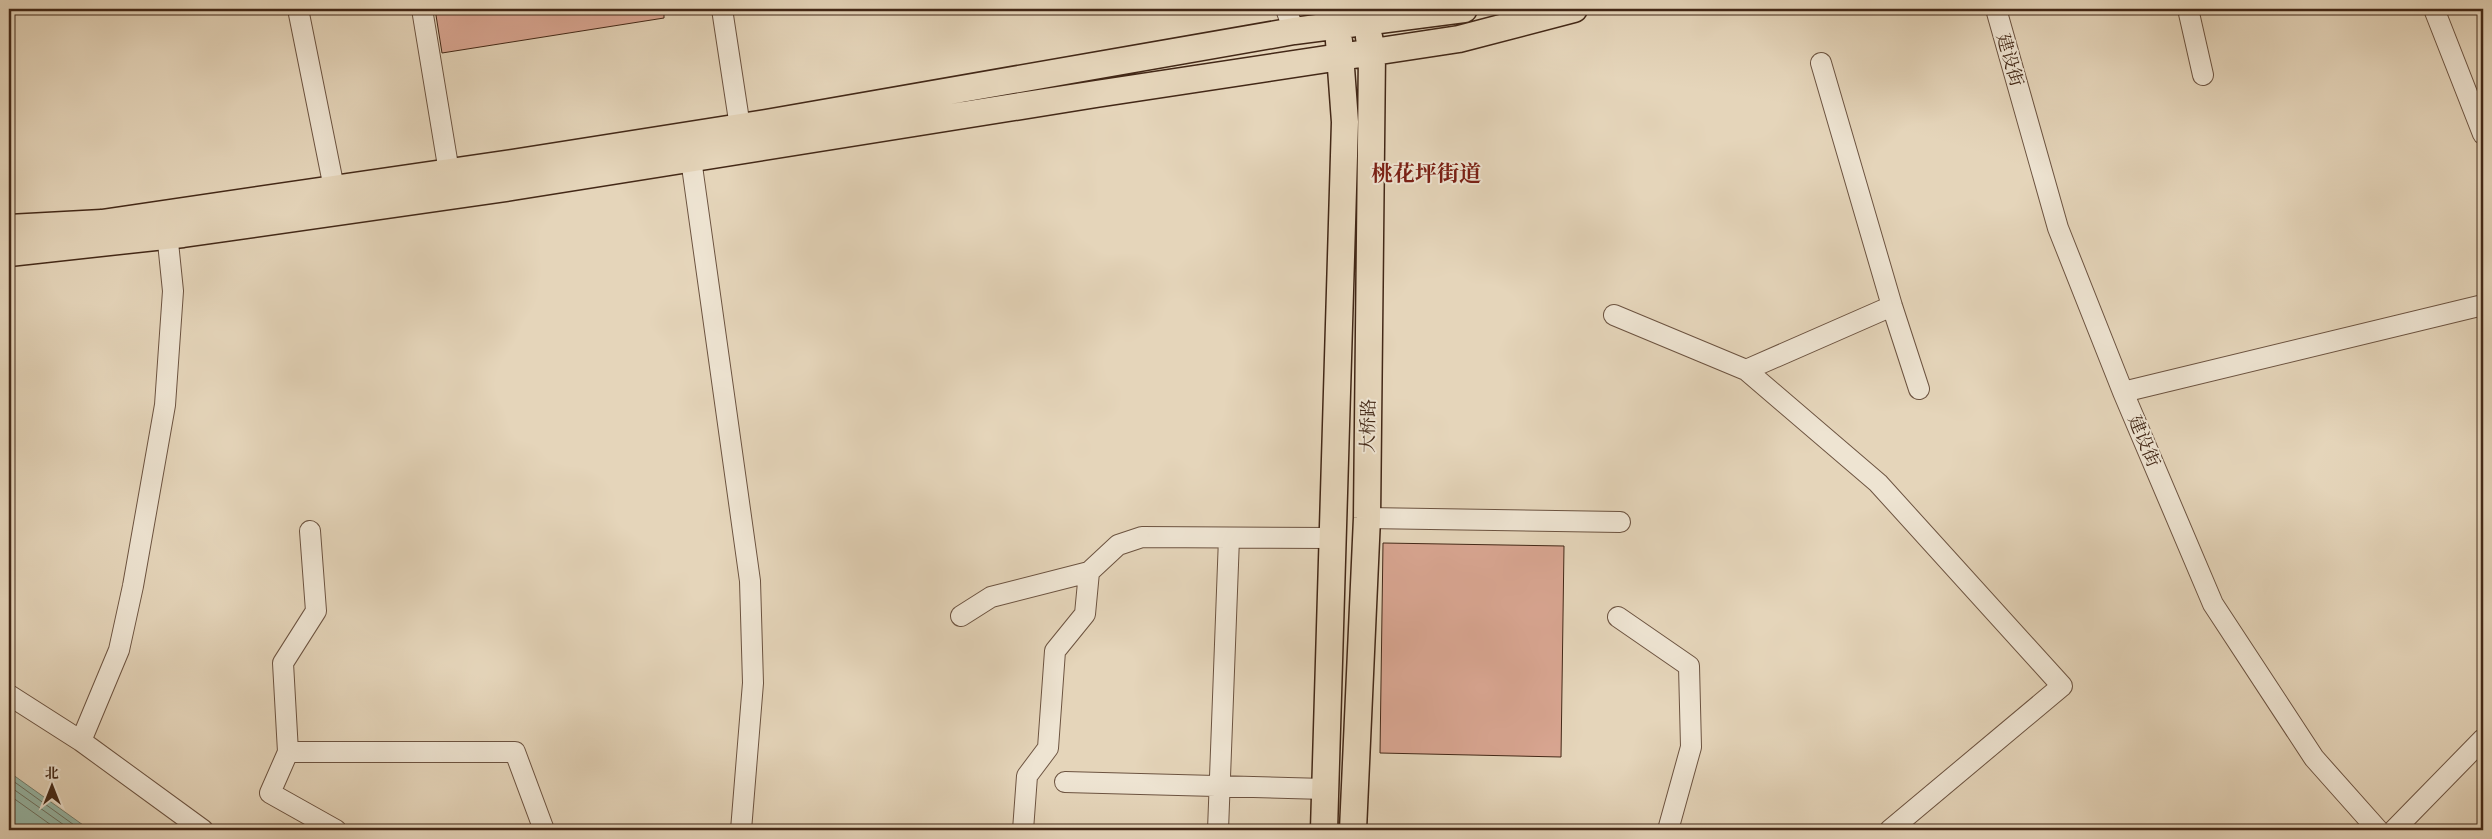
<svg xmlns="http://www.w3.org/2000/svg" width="2492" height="839" viewBox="0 0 2492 839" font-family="Cardo,'Noto Serif SC',serif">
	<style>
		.water { fill: #97b9a9; stroke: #757f6f }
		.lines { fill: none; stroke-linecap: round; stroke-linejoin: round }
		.shore { stroke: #6d7060; stroke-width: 1 }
		.building { fill: #d9a692; stroke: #432817 }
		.minor-casing { stroke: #6c5340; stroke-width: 22 }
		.major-casing { stroke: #432817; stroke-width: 29 }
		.minor { stroke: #eee4d2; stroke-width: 20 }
		.major { stroke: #e5d5ba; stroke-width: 26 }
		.labels { text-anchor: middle; stroke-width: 4; stroke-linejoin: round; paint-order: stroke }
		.street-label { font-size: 18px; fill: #432817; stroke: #eee4d2 }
		.district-label { font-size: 22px; font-weight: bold; fill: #7a1f14; stroke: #eee4d2 }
	</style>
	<rect width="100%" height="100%" fill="#e5d5ba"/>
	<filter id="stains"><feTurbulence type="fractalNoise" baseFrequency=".004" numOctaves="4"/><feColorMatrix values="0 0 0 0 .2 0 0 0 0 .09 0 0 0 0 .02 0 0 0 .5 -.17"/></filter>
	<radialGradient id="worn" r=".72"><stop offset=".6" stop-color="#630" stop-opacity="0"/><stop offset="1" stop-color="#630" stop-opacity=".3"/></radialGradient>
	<path class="water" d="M9,772l81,58h-81z"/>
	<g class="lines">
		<path class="shore" d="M9,778l72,52
			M9,786l62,44
			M9,795l49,35"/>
	</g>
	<path class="building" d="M435,9h229v9l-222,35z
		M1383,543l181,3 -3,211 -181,-4z"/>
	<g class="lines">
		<defs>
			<path id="minor" d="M298,9l39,194
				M422,9l27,163
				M722,9l18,118
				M1286,9l8,22
				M1996,9l62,219 65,164 90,212 101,154 64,72
				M2188,9l15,66
				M2434,9l49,125
				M1821,63l71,243 27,83
				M688,145l3,14 59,422 3,102 -12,147
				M1614,315l132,55 146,-64
				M1746,370l132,113 184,203 -172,144
				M2123,392l360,-87
				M1367,518l253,4
				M310,531l6,80 -33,52 5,89 -18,41 66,37
				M961,616l30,-19 98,-25 29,-27 24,-8 192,1
				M1618,617l71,49 2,81 -23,83
				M9,695l72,46 122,89
				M81,741l38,-91 14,-64 32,-181 8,-114 -7,-68
				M288,752h227l29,78
				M1065,782l260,7
				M1023,830l4,-54 21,-28 7,-97 30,-37 4,-42
				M1218,830l11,-292
				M2394,830l89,-91"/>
			<path id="major" d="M9,228l93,-5 410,-60 254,-40 528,-92 170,-22
				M9,253l174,-19 329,-47 584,-93 363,-55 115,-30
				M1324,830l21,-708 -6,-81
				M1353,830l14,-312 5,-465 -3,-16"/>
		</defs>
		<use href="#minor" class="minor-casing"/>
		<use href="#major" class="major-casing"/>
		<use href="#minor" class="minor"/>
		<use href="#major" class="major"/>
	</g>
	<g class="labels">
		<g class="street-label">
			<text transform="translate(2010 60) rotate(74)" y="6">建设街</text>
			<text transform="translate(1368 426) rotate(-89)" y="6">大桥路</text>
			<text transform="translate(2144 441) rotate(67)" y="6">建设街</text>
		</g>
		<g class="district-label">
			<text x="1426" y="181">桃花坪街道</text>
		</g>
	</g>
	<rect width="2492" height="839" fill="none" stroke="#e5d5ba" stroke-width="30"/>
	<rect x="10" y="10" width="2472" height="819" fill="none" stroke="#432817" stroke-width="2.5"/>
	<rect x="15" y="15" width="2462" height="809" fill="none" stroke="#432817"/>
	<g transform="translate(52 786)" stroke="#eee4d2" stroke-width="4" paint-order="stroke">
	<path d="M0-4L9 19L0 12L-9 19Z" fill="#432817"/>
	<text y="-8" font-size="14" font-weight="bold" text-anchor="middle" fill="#432817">北</text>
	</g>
	<rect width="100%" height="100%" filter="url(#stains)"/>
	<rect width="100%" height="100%" fill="url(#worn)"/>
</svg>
